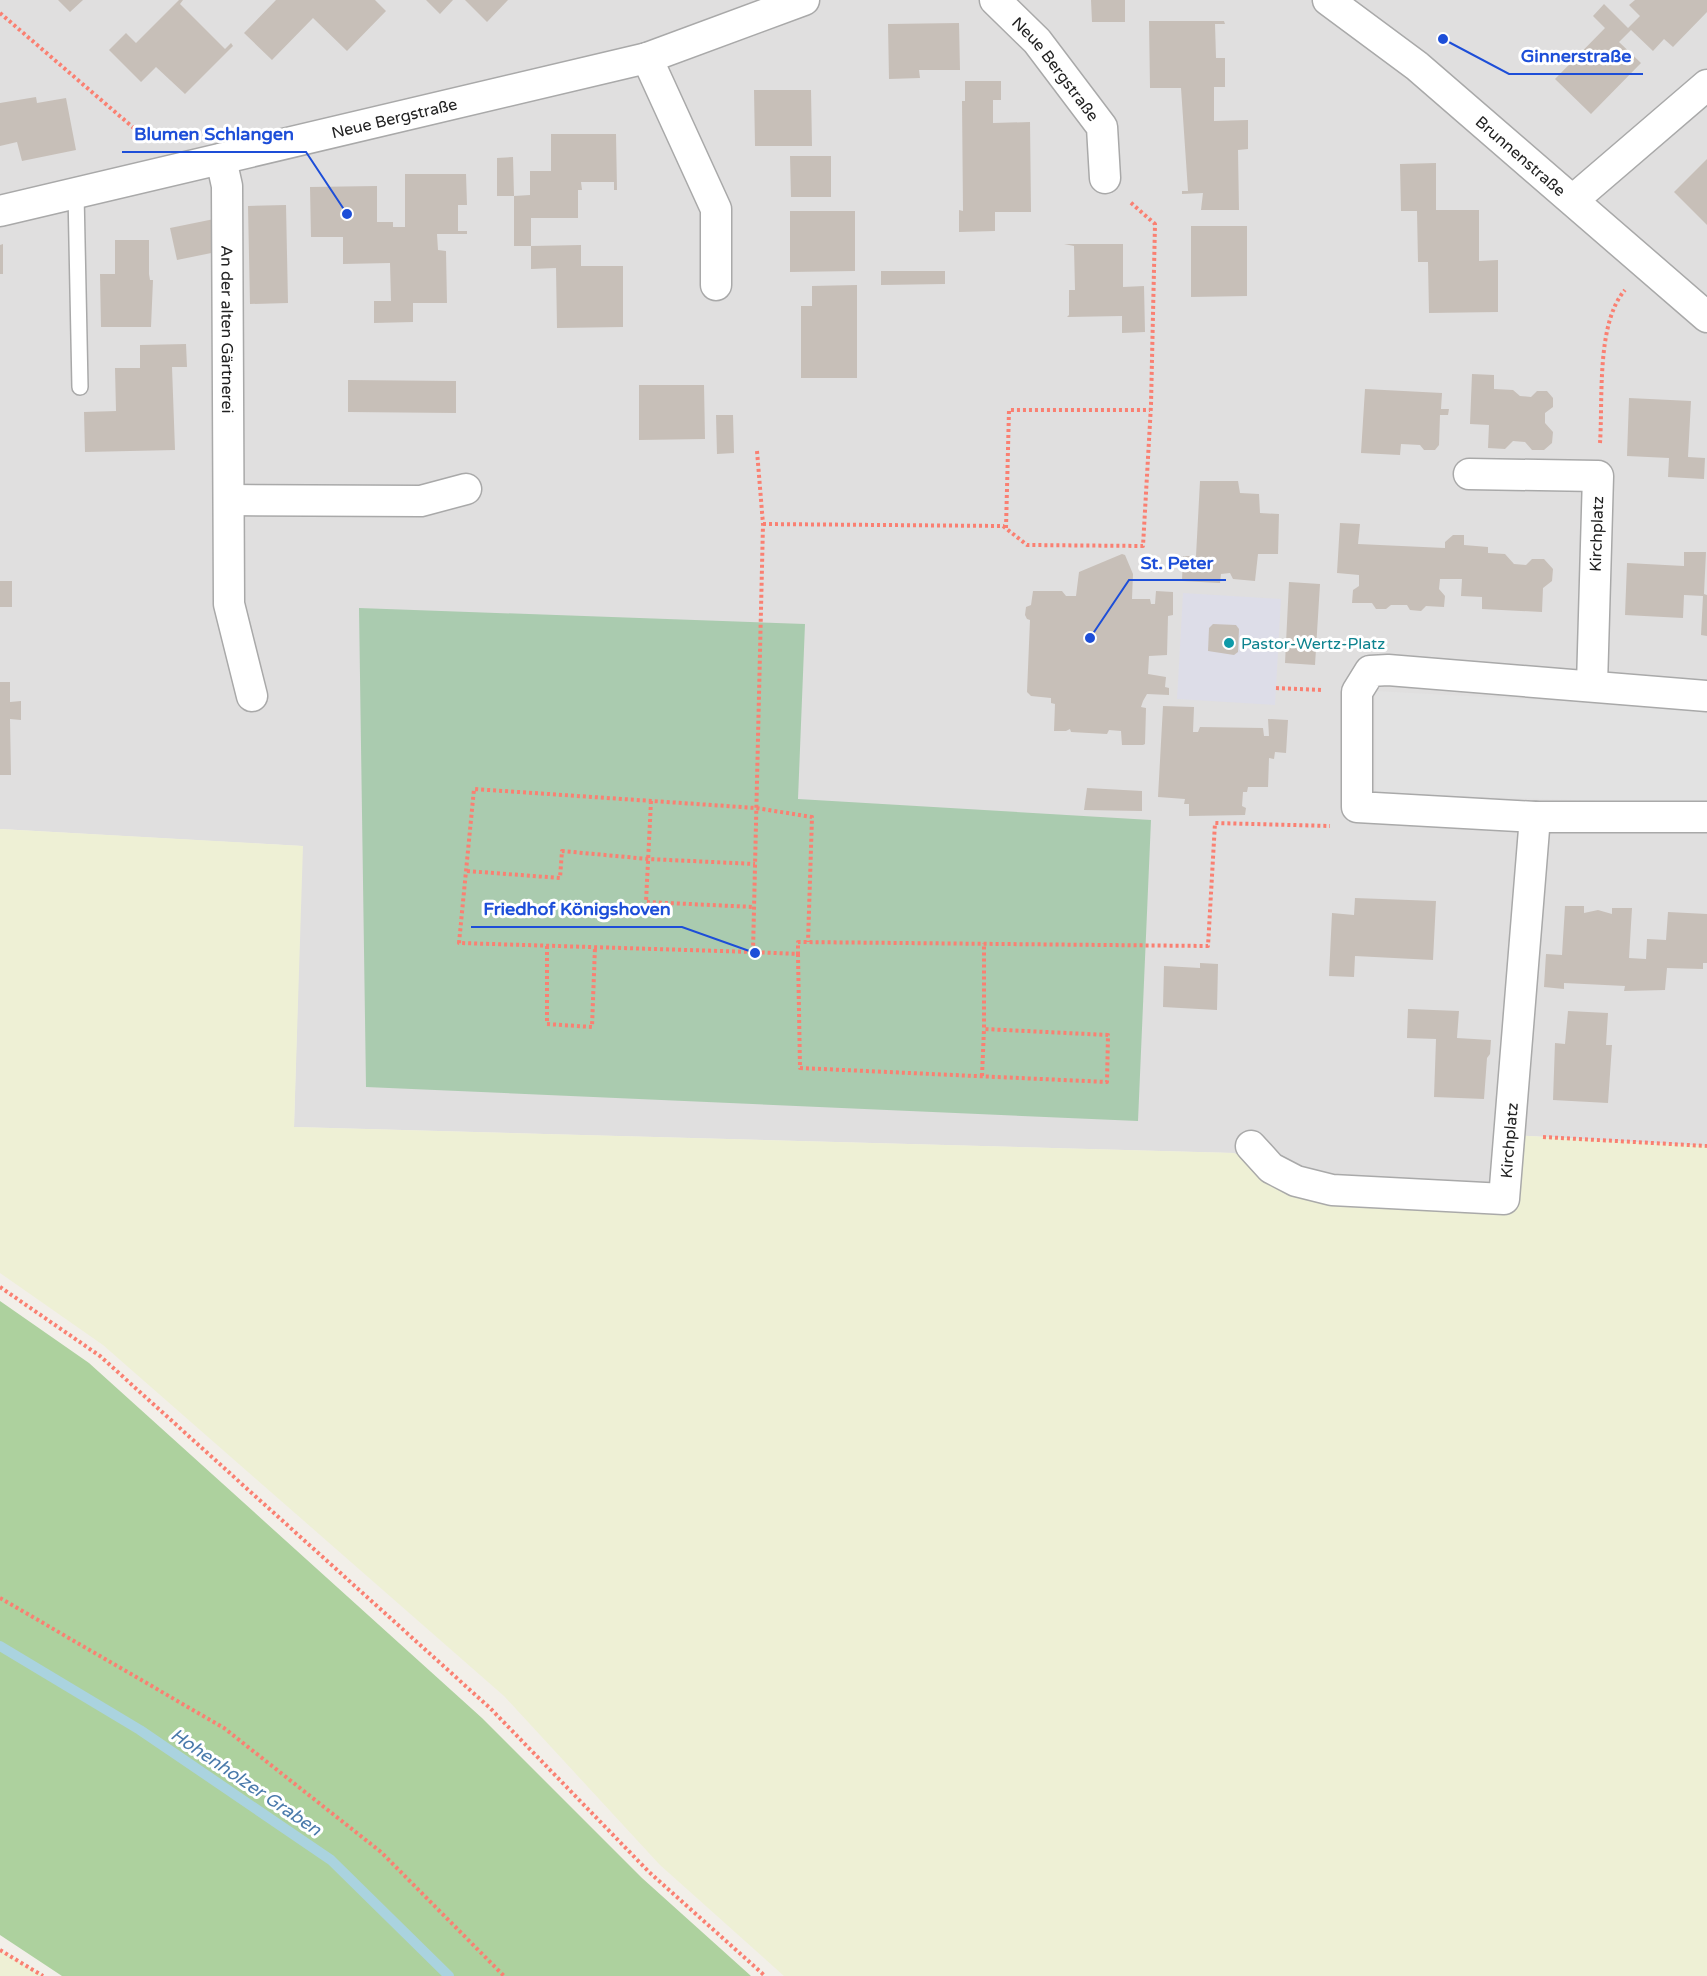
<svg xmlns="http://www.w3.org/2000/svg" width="1707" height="1976" viewBox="0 0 1707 1976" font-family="'Varela Round',sans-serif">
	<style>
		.residential { fill: #e0dfdf }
		.farmland { fill: #eef0d5 }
		.forest { fill: #add19e }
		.cemetery { fill: #aacbaf }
		.parking { fill: #e2e2e2 }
		.plaza { fill: #dddde8 }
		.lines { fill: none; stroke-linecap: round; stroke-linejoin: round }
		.stream { stroke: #aad3df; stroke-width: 10 }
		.building { fill: #c7bfb8 }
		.lane-casing { stroke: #a9a9a9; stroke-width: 18 }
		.street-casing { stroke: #a9a9a9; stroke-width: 33 }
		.path { stroke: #fa8072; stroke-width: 4; stroke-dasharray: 3 3; stroke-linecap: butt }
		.lane { stroke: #fff; stroke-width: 15 }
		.street { stroke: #fff; stroke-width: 30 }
		.culture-dot { fill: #0f9aa8; stroke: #fff; stroke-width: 2 }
		.labels { text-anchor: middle; stroke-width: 6; stroke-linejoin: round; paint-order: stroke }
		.street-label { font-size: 16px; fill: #222; stroke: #fff }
		.culture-label { font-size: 16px; fill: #0d838f; stroke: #fff; text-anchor: start }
		.water-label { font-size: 18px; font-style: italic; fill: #4a7aab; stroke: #fff }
		.leader { fill: none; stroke: #1d4ed8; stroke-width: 2 }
		.callout-dot { fill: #1d4ed8; stroke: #fff; stroke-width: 2 }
		.callout-label { font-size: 18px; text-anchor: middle; font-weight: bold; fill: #1d4ed8; stroke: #fff; stroke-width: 6; stroke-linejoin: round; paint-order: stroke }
	</style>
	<rect width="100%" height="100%" fill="#f2efe9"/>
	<path class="residential" d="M0,0h1707v1146l-198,-11 -5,64 -208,-18 -63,-28 -939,-26 8,-281 -302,-17z"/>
	<path class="farmland" d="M0,829l303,17 -9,281 940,26 37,15 232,31 6,-64 198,11v830h-923l-124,-111 -156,-169 -401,-351 -103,-72z
		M0,1950l43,26h-43z"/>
	<path class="forest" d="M0,1301l89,62 393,355 160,160 109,98h-689l-62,-41z"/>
	<path class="cemetery" d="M359,608l446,16 -7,175 353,21 -13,301 -772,-34z"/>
	<path class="parking" d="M1375,691l312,17 20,6v91l-331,-12z"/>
	<path class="plaza" d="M1183,593l98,6 -6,106 -98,-6z"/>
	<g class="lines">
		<path class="stream" d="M0,1646l140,84 191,130 118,116"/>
	</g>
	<path class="building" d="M58,0h25l-13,12z
		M179,0h4l-3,4 45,45 6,-6 2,3 -48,48 -29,-27 -15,15 -32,-32 17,-17 10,10z
		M276,0h99l11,11 -39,40 -34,-33 -41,42 -28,-27z
		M426,0h27l-13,14z
		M465,0h43l-21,22z
		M1091,0h34v22h-33z
		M1635,0h72v12l-34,35 -9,-8 -11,12 -22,-21 -12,12 22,21 -50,51 -36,-35 50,-51 -12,-12 11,-12 24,24 12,-12 -11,-11z
		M1149,21h75l1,3h-10l1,34h9v29h-11v34l34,-1v29l-10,1 1,60h-38l2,-17 -21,1v-3h6l-7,-103h-31z
		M959,23l1,47h-41l1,8 -31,1 -1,-55z
		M965,81h36v19h-8v23l37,-1 1,90h-36v19l-36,1v-22l4,1 -1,-110h3z
		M754,90h57l1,56h-57z
		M36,97l1,6 29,-5 10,52 -54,11 -5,-19 -17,4v-43z
		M551,134h65l1,56h-3v-8h-33l1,8h-4v28h-47v28h-17v-50l16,-1v-24h21z
		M790,156h41v41h-40z
		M513,157l1,39h-17v-38z
		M1707,159v66l-33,-33z
		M1436,163v47h43v51l19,-1v52l-69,1 -1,-51h-10l-1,-51h-16l-1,-47z
		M405,174h61l1,31h-9v26h9v3h-30l1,16 8,1 1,52h-34v19l-39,1v-22h17l-1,-38 -47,1v-27h-32l-1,-50 67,-1v36h16v5h12z
		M286,205l2,98 -38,1 -2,-98z
		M790,211h65v60l-65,1z
		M219,218l7,32 -49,10 -7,-32z
		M1191,226h56v70l-56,1z
		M115,240h34v34l1,6h3l-2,47h-50l-1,-53h15z
		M3,244v30h-3v-29z
		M1064,244h59v43l21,-1 1,46 -23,1v-17l-55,1 2,-2v-25h6l-1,-44z
		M581,245v21h42v61l-66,1 -1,-60 -25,1v-23z
		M881,271h64v13l-64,1z
		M857,285v93h-56v-72h11v-20z
		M186,344l1,23h-15l3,83 -90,2 -1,-40 32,-1 -1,-43h25v-23z
		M1472,374l22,1v14l19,1 7,6 11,1 6,-6h10l6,7v9l-8,6v10l8,9 -1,11 -8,7h-12l-7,-8 -12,-1 -8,8 -17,-1 1,-23 -19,-1z
		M348,380l108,1v32l-108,-1z
		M639,385h65l1,54 -66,1z
		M1365,389l77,4 -1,16h8l-1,6h-8l-1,30 -4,5h-11l-4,-5 -19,-1 -1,11 -39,-2z
		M1629,398l62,3 -3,56 17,1 -1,21 -36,-2 1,-19 -42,-2z
		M716,415h17l1,38 -17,1z
		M1200,481h38l2,12 19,1 1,19 19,1 -1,40h-20l-3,27 -22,-2 -3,-6 -9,1 -1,9 -38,-2 1,-25h13z
		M1340,523l20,1 -2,20 87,4v-6l8,-7h11v10l24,2v6l17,1 9,10 12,1 6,-6h12l9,10 -1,12 -9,7 -1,24 -60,-3v-12l-21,-1 1,-17h-22l-1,10 6,7 -1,11 -18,-1 -5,5 -11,-1 -3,-5h-16l-5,4h-10l-4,-6h-20l1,-13 6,-4v-11l-22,-2z
		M1684,552h22l-2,42 3,1v41l-6,-1 2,-39 -19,-1 -1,23 -58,-3 2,-52 57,3z
		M1122,554l3,1 8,19 -1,25h18l1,5h4l1,-13 17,1v23l-5,1 -1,39 -18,1 -1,18 18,3 -1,10 4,1v7l-22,-1 -4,7 -2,6 5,1 -1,36 -2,1h-21l-1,-14 -12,-1 -2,4 -36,-2 -1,-3 -4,2h-12l1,-27 -4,-1v-5l-20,-2 -4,-4 3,-72 -3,-1 -2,-4 1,-8 5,-2 2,-14h29l4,5h10l3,-24z
		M0,581h12v26h-12z
		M1289,582l31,2 -5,81 -30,-2z
		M1213,624l23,1 3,4 -1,23 -4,3 -26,-4 1,-23z
		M0,682h10v20l11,-1v19l-11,-1 1,56h-11z
		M1163,706l31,1 -1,25h5l2,-5 63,1 1,8h5l-1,-17 20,1 -2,33 -11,-1 -1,7 -5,-1 -1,29h-20l-1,5h-4l-1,14 4,2 -1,7 -56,1v-12h-5l1,-5 -27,-2z
		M1087,788l55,3v20l-58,-1z
		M1355,898l81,3 -3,59 -78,-4 -1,21 -25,-1 3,-63 22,2z
		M1565,906h19v7l14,-3 14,4v-6h20l-3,50 17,1 1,-20 19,1 2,-28 39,2v49h-4v6l-36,-1 -2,22 -41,1 1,-5 -61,-3v6l-20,-2 2,-33 16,1z
		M1200,963l18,1 -1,46 -54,-3 1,-41 36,2z
		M1408,1009l51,2 -2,27 34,2 -1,14 -3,4 -3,41 -50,-2 2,-58 -29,-1z
		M1568,1011l40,2 -2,32h6l-4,58 -55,-3 2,-57 10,1z"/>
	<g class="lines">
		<defs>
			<path id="lane" d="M76,193l4,194"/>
			<g id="street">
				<path id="s1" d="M995,0l42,41 65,86 3,51"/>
				<path id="s2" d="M1328,0l89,66 290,251"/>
				<path d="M647,58l69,151v76"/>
				<path id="s3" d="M221,159l6,27 2,418 23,92"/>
				<path d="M1573,200l134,-115"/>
				<path id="s4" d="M0,211l647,-153 157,-58"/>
				<path d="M1469,474l129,2 -6,209"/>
				<path d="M229,500l192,1 45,-12"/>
				<path d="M1707,696l-319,-26 -18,1 -13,21v115l178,10h172"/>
				<path id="s5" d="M1251,1146l20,22 25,13 36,9 172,9 31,-382"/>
			</g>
		</defs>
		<use href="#lane" class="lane-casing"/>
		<use href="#street" class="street-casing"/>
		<path class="path" d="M0,13l150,129
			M1600,443c3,-43 -4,-120 25,-153
			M757,451l6,73 -10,428 45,2v-12l410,4 7,-123 115,3
			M763,524l240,2 24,19 116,1 8,-141 4,-181 -26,-23
			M1006,528l3,-118h141
			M1276,688l47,2
			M651,801l-5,101 108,5
			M467,871l93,7 2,-27 86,8 107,5
			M547,946v78l45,3 3,-80
			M753,952l-294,-9 15,-154 282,19 56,9 -4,125
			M798,954l2,114 307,14 1,-47 -124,-6v-86
			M982,1076l2,-47
			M1543,1137l164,9
			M0,1287l100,69 390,352 159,164 116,104
			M0,1598l224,130 157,124 123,124
			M0,1950l43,26"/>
		<use href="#lane" class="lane"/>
		<use href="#street" class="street"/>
	</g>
	<circle class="culture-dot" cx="1229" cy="643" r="6"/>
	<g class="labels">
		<g class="street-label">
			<text dy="6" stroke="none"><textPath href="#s1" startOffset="92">Neue Bergstraße</textPath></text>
			<text dy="6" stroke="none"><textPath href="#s4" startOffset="405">Neue Bergstraße</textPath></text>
			<text dy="6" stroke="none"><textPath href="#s2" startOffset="248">Brunnenstraße</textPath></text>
			<text dy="6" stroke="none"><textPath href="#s3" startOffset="171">An der alten Gärtnerei</textPath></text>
			<text transform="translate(1596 534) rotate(-88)" y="6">Kirchplatz</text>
			<text dy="6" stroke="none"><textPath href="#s5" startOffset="326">Kirchplatz</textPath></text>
		</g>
		<g class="culture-label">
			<text x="1241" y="649">Pastor-Wertz-Platz</text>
		</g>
		<g class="water-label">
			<text transform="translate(246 1782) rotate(34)" y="6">Hohenholzer Graben</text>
		</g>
	</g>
	<path class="leader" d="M1443 39L1509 74H1643M347 214L306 152H122M1090 638L1129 580H1226M755 953L682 927H471"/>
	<g class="callout-dot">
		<circle cx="1443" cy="39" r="6"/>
		<circle cx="347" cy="214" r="6"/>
		<circle cx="1090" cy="638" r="6"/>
		<circle cx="755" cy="953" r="6"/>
	</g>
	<g class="callout-label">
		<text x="1576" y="62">Ginnerstraße</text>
		<text x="214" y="140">Blumen Schlangen</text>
		<text x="1177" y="569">St. Peter</text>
		<text x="577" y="915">Friedhof Königshoven</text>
	</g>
</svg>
